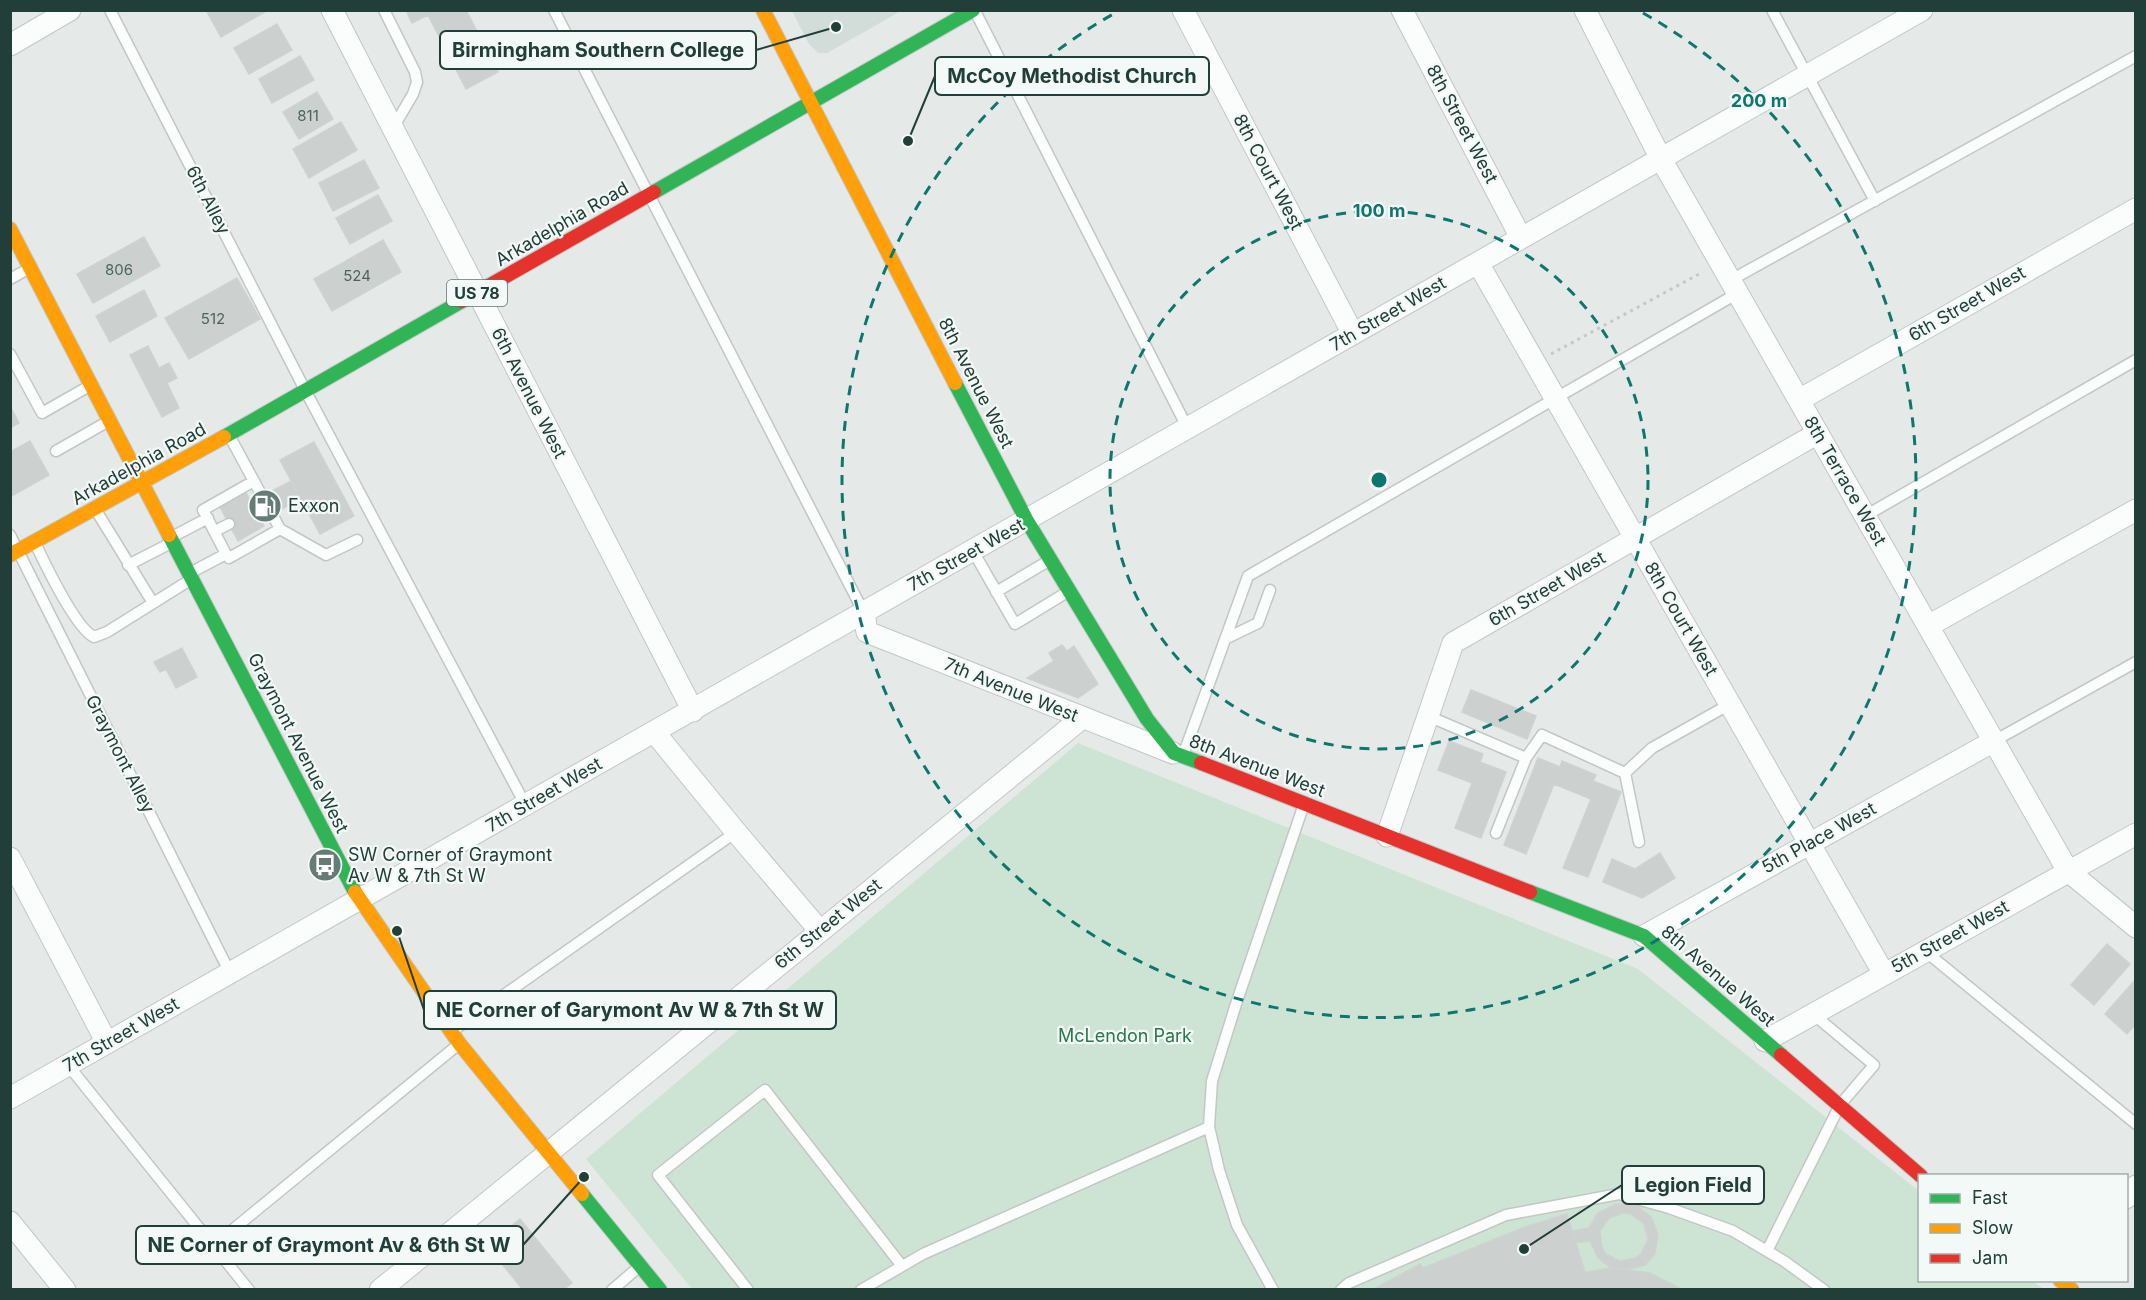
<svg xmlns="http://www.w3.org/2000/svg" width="2146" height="1300" viewBox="0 0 2146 1300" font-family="Inter,sans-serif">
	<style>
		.built { fill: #d2dcd8 }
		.green { fill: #cde4d5 }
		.building { fill: #ccd1cf; stroke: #cdd3d1; stroke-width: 1.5; fill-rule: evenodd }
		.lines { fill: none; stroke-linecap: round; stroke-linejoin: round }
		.lane-casing { stroke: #c2c7c5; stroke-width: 13 }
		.street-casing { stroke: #c2c7c5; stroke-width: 23 }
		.fast-casing { stroke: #c0c8c5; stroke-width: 16 }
		.slow-casing { stroke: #c0c8c5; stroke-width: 16 }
		.jam-casing { stroke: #c0c8c5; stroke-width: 16 }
		.path { stroke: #c1cac8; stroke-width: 3; stroke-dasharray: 3 4.5; stroke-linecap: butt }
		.lane { stroke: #fbfcfc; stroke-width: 10 }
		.street { stroke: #fbfcfc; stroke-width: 21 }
		.fast { stroke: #30b455; stroke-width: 14 }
		.slow { stroke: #ff9f0a; stroke-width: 14 }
		.jam { stroke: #e5322d; stroke-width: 14 }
		.ring { fill: none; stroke: #0f766e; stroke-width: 3; stroke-dasharray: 10 8 }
		.labels { text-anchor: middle; stroke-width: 4.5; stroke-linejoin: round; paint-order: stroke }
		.number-label { font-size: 15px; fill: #4c645e }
		.shield { fill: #f2f9f6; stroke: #607671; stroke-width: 1.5 }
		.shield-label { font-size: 16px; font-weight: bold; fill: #213e38 }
		.street-label { font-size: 18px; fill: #213e38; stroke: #f2f9f6 }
		.poi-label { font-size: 18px; fill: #213e38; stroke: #f2f9f6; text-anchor: start }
		.park-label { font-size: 18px; fill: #29774a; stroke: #f2f9f6 }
		.centre { fill: #0f766e; stroke: #f2f9f6; stroke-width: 3 }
		.ring-label { font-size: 18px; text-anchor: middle; font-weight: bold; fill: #0f766e; stroke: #f2f9f6; stroke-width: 4.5; stroke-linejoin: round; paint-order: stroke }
		.leader { fill: none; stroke: #213e38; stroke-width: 2 }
		.callout-dot { fill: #213e38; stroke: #f2f9f6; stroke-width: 2 }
		.callout { fill: #f2f9f6; stroke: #213e38; stroke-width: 2 }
		.callout-label { font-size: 20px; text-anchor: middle; font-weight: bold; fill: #213e38 }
	</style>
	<rect width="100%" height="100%" fill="#e5eae8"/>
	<path class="built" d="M792,11h109l-74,42h-9l-9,-9z"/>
	<path class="green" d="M1078,743l560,226 281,222 1,89 112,1 12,8h-1352l-106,-130z"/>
	<path class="building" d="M210,10h58l-47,27 -14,-25z
		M406,10h60l32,62 -32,17 -38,-74 -16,8z
		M277,24l15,26 -43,24 -15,-26z
		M300,56l14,24 -42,23 -13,-24z
		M317,92l16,27 -34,20 -16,-27z
		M341,122l16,28 -48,28 -16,-29z
		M364,160l15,28 -46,23 -14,-28z
		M378,195l14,26 -42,23 -14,-26z
		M144,237l16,29 -67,37 -16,-29z
		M383,240l18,32 -69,39 -18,-32z
		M237,278l23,41 -71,40 -24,-41z
		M144,290l13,26 -47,26 -14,-26z
		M148,346l11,22 10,-5 8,15 -10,5 12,25 -17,9 -32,-62z
		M10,406l9,17 -9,5z
		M30,441l19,34 -39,22v-45z
		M314,442l40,74 -34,18 -40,-74z
		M291,481l10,18 -40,21 3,6 -26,15 -18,-34 26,-14 5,9z
		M1062,645l5,6 7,-5 24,38 -20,14 -51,-20 27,-17 -5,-8z
		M182,648l15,29 -21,11 -10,-19 -6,3 -6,-10z
		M1471,690l65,26 -9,23 -65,-27z
		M1449,741l34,13 -3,8 26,10 -25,66 -26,-10 17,-45 -34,-13z
		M1538,758l22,9 2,-6 34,14 -3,6 28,11 -33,85 -25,-9 28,-69 -37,-15 -28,70 -22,-9z
		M1660,853l15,25 -33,20 -39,-16 9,-23 23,10z
		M2107,944l23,20 -36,41 -23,-20z
		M2136,979v45l-9,10 -22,-20z
		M1616,1204l20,1 15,12 7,17 -3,20 -10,11 -16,4 -18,-1 -13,-10 -8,-17 -14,2 -4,-12 17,-3 9,-15zM1623,1213l8,1 13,10 4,15 -7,15 -6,4 -15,3 -14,-7 -4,-7 -2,-16 9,-13z
		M1567,1214l18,58 26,-4 39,5 33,17h-311l48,-26 3,4 102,-41z
		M520,1219l52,64 -9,7h-40l-36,-45z"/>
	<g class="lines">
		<defs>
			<path id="lane" d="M110,10l195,380 221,416
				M384,10l31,62 2,10 -4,12 -20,34
				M554,10l310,603
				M1772,10l103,191
				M976,13l212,416
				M10,279l18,-10
				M1731,280l405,-224
				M10,354l32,59 49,-28
				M230,437l32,59
				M56,451l51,-29
				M97,512l56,91
				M272,514l8,15 46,26 31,-15
				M1865,516l271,-156
				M215,531l14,-7
				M10,535l220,438
				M172,537l36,-19
				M36,545c10,21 40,83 58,92l13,-5 83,-52
				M973,551l42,73 54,-33
				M226,554l-23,-44 51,-29
				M128,565l43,-22
				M190,573l36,-19 3,4 51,-29
				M996,592l54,-32
				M1225,639l33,-16 12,-33
				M1428,716l98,42 -30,75
				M1994,741l142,-79
				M1184,753l64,-177 490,-283
				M1526,758l16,-23 83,38 14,69
				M1625,773l27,-25 78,-44
				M1925,951l211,173
				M454,1030l282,-198
				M68,1065l181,225
				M214,1245l245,-201
				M1767,1251l73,-146 34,-40 -61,-51
				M612,1290l28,-24
				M748,1290l-90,-115 107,-85 137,176
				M861,1290l62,-36 286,-127
				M1273,1290l-36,-65 -18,-55 -10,-43 3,-46 24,-77 67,-197
				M1341,1290l8,-7 157,-68 113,-21 50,14 64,23 51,30 40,29"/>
			<path id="street" d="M332,10l361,701
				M1183,10l170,324
				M1402,10l119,228
				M1585,10l76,149 407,712 68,56
				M10,45l60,-35
				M1478,263l406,711
				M1799,400l337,-191
				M864,613l3,19 306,121
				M1928,626l208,-116
				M655,733l81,99 84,99
				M1387,836l66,-193 365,-210
				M10,858l97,185
				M1644,936l350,-195
				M1765,1041l371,-207
				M10,1098l1912,-1088
				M2126,1198l10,-12
				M10,1222l55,68
				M380,1290l702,-572"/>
			<path id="fast" d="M654,192l319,-182
				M955,383l72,138 120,198 27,34 27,10
				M224,437l238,-136
				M169,535l186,357
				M1530,892l114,44 137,119
				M582,1194l78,96"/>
			<path id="slow" d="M763,10l192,373
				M10,229l159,306
				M10,555l214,-118
				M355,892l104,151 123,151
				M2060,1280l12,10"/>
			<path id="jam" d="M462,301l192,-109
				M1201,763l329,129
				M1781,1055l140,121"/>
		</defs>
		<use href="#lane" class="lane-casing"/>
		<use href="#street" class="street-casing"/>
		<use href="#fast" class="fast-casing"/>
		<use href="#slow" class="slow-casing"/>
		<use href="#jam" class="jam-casing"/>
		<path class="path" d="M1551,354l152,-82"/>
		<use href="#lane" class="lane"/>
		<use href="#street" class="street"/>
		<use href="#fast" class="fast"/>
		<use href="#slow" class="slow"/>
		<use href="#jam" class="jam"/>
	</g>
	<g class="ring">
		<circle cx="1379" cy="480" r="269"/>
		<path d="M1643 13A537 537 0 1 1 1115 13"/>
	</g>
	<defs>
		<symbol id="fuel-disc" viewBox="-11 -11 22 22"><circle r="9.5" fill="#667a76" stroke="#f2f9f6"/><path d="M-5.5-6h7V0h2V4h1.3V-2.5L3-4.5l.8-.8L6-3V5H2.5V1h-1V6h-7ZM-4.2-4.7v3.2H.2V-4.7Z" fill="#fff"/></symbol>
		<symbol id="bus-disc" viewBox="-11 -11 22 22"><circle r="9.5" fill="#667a76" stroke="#f2f9f6"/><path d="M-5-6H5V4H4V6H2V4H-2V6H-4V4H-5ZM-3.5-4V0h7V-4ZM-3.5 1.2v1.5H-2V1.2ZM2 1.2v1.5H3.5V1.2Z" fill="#fff"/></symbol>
	</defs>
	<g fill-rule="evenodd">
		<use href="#fuel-disc" x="246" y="487" width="38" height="38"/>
		<use href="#bus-disc" x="306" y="846" width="38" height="38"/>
	</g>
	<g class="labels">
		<g class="number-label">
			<text x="308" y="121">811</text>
			<text x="119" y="275">806</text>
			<text x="357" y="281">524</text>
			<text x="213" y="324">512</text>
		</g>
		<rect class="shield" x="447" y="280" width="60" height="26" rx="4.5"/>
		<g class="shield-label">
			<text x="477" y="299">US 78</text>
		</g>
		<g class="street-label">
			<text transform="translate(1462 124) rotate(62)" y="6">8th Street West</text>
			<text transform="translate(1268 172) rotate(62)" y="6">8th Court West</text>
			<text transform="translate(208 200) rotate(63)" y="6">6th Alley</text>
			<text transform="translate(562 224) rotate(-30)" y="6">Arkadelphia Road</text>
			<text transform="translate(1967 304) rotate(-30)" y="6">6th Street West</text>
			<text transform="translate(1388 314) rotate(-30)" y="6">7th Street West</text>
			<text transform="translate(976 383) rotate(63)" y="6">8th Avenue West</text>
			<text transform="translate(529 393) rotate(63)" y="6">6th Avenue West</text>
			<text transform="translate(139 464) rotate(-29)" y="6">Arkadelphia Road</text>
			<text transform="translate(1845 481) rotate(60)" y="6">8th Terrace West</text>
			<text transform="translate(966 555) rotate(-29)" y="6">7th Street West</text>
			<text transform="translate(1547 589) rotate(-30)" y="6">6th Street West</text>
			<text transform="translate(1681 619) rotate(60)" y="6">8th Court West</text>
			<text transform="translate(1011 690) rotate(22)" y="6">7th Avenue West</text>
			<text transform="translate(298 743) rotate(63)" y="6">Graymont Avenue West</text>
			<text transform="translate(120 754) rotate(63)" y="6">Graymont Alley</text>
			<text transform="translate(1257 766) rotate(21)" y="6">8th Avenue West</text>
			<text transform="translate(544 795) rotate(-30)" y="6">7th Street West</text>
			<text transform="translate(1819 838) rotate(-29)" y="6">5th Place West</text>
			<text transform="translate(828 924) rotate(-39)" y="6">6th Street West</text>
			<text transform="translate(1950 937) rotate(-29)" y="6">5th Street West</text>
			<text transform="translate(1718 976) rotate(41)" y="6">8th Avenue West</text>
			<text transform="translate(121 1035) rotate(-30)" y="6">7th Street West</text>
		</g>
		<g class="poi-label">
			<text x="288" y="512">Exxon</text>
			<text x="348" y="861">SW Corner of Graymont<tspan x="348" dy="21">Av W &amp; 7th St W</tspan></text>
		</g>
		<g class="park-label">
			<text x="1125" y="1042">McLendon Park</text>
		</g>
	</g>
	<circle cx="1379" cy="480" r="9" class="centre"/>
	<g class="ring-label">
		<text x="1759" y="107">200 m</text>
		<text x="1379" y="217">100 m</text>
	</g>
	<path class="leader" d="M836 27L756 50M908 141L935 76M397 931L424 1010M1524 1249L1622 1185M584 1177L523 1245"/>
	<g class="callout-dot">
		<circle cx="836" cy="27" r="6"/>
		<circle cx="908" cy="141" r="6"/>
		<circle cx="397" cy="931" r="6"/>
		<circle cx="1524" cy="1249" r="6"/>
		<circle cx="584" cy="1177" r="6"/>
	</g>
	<g class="callout">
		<rect x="440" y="31" width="316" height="38" rx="6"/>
		<rect x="935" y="57" width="274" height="38" rx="6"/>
		<rect x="424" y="991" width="412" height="38" rx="6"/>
		<rect x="1622" y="1166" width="142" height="38" rx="6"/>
		<rect x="136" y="1226" width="387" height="38" rx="6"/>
	</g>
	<g class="callout-label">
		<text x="598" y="57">Birmingham Southern College</text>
		<text x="1072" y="83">McCoy Methodist Church</text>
		<text x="630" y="1017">NE Corner of Garymont Av W &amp; 7th St W</text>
		<text x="1693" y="1192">Legion Field</text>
		<text x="329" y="1252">NE Corner of Graymont Av &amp; 6th St W</text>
	</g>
	<rect width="2146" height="1300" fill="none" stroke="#213e38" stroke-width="24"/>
	<rect x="1918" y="1174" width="210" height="108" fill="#f2f9f6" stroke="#9eaeaa" stroke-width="1.5"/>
	<rect x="1930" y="1194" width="30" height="9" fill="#30b455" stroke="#9eaeaa" stroke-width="1.5"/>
	<text x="1972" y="1204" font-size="18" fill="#213e38">Fast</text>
	<rect x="1930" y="1224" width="30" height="9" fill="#ff9f0a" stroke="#9eaeaa" stroke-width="1.5"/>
	<text x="1972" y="1234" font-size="18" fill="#213e38">Slow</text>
	<rect x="1930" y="1254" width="30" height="9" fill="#e5322d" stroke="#9eaeaa" stroke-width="1.5"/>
	<text x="1972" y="1264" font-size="18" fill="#213e38">Jam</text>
</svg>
